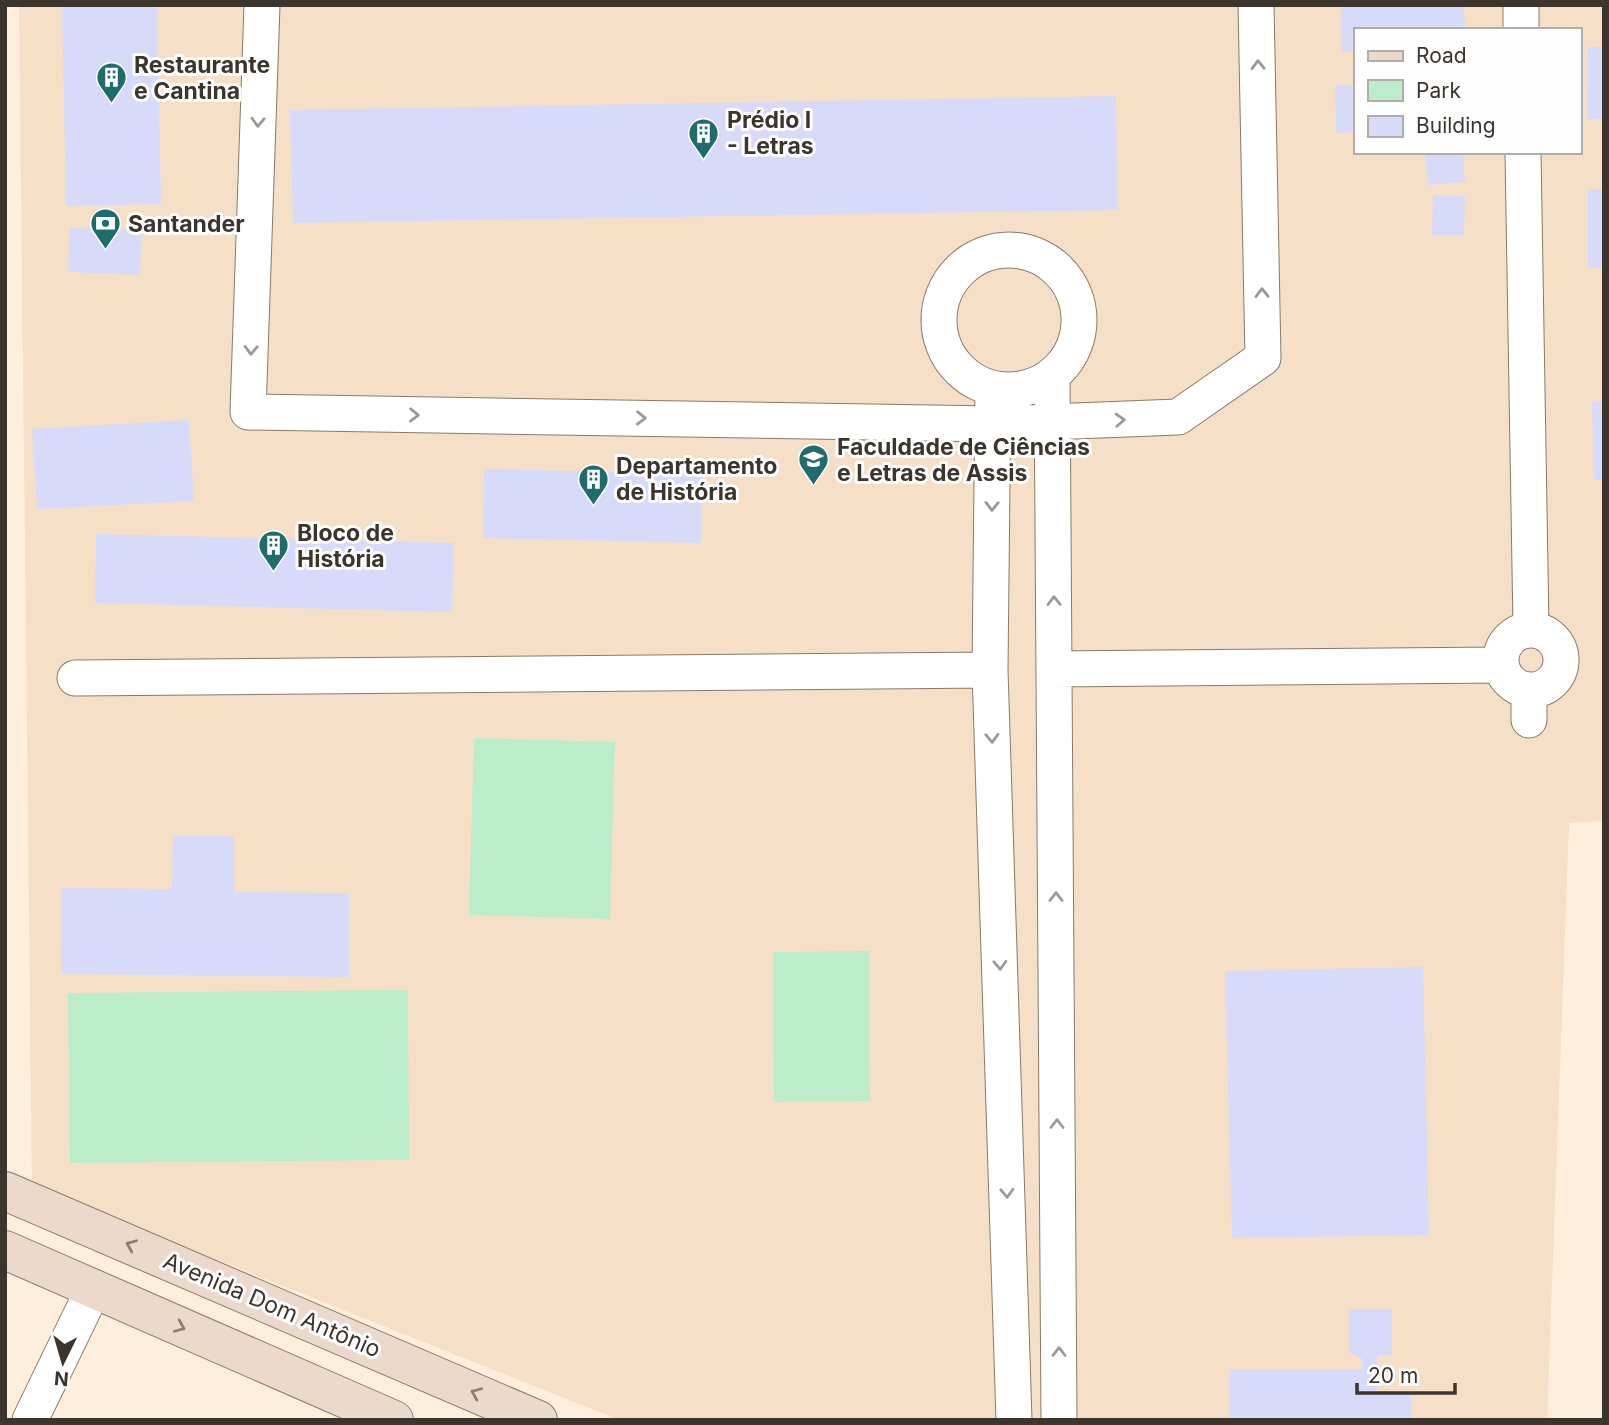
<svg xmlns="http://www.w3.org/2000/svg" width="1609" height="1425" viewBox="0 0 1609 1425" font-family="Inter,sans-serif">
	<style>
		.built { fill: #f5e0c7; fill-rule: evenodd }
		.green { fill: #bbedcb }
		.building { fill: #d8daf9 }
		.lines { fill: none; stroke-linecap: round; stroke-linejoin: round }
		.minor-casing { stroke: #887a69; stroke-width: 37 }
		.secondary-casing { stroke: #887a69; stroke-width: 40 }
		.minor { stroke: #fff; stroke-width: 35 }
		.secondary { stroke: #ecd9cb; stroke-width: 38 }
		.oneway { stroke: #9d9a96 }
		.oneway2 { stroke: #8b7f75 }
		.labels { text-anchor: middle; stroke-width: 6; stroke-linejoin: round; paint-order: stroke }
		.poi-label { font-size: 23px; font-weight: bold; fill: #3b352e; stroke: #fefefe; text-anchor: start }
		.street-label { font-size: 23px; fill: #3b352e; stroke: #fefefe }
	</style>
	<rect width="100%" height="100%" fill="#feeedb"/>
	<path class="built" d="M19,5h1585v816l-35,2 -22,597h-928l-587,-234zM1355,30h224v122h-224z"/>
	<path class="green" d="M474,738l141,4 -5,177 -141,-4z
		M869,951l1,150 -96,1 -1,-150z
		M408,990l1,170 -339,3 -2,-170z"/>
	<path class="building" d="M62,5h95l4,199 -95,2z
		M1341,5h123l1,25h-110v22h-13z
		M1588,47h16v72h-17z
		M1355,85v47l-19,1 -1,-47z
		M1116,96l2,114 -825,13 -3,-113z
		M1425,152h38l2,30 -37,3z
		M1588,189h16v79h-16z
		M1433,195l32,1 -1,39h-32z
		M70,228l72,2 -2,45 -72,-3z
		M1592,402h12v78h-10z
		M189,420l5,81 -157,8 -5,-80z
		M484,469l219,5 -2,69 -218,-5z
		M96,534l358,9 -2,69 -357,-9z
		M173,836h61v56l115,1v84l-288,-3 1,-86 110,1z
		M1423,967l6,268 -197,3 -7,-267z
		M1349,1309h43v46h-15v36h34v29h-181v-51h132v-11l-13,-5z"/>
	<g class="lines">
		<defs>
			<path id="minor" d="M262,5l-14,407 746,12 184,-7 85,-59 -7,-353
				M1521,5v25
				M1523,152l8,476
				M939 320a70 70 0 1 1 140 0a70 70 0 1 1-140 0Z
				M1052,376l7,1044
				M993,389l-3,281 24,750
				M1501 660a30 30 0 1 1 60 0a30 30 0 1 1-60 0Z
				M1054,669l445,-4
				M75,678l915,-8
				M1529,691v29
				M30,1420l63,-130"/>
			<path id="secondary" d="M5,1191l533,229
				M5,1250l389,170"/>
		</defs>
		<use href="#minor" class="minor-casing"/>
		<use href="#secondary" class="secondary-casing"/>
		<use href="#minor" class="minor"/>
		<use href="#secondary" class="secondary"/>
	</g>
	<defs><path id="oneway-chevron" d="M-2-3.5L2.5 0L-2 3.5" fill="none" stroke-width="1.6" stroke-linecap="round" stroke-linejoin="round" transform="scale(1.75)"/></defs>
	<g class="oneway">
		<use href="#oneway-chevron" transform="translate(1258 65) rotate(-91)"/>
		<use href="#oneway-chevron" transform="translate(258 122) rotate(92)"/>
		<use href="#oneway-chevron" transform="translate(1262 293) rotate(-91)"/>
		<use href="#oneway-chevron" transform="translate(251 350) rotate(92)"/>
		<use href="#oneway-chevron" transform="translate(414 415) rotate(1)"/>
		<use href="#oneway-chevron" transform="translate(641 418) rotate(1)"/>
		<use href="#oneway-chevron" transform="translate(1120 420) rotate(-3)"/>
		<use href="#oneway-chevron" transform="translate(992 506) rotate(91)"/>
		<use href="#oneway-chevron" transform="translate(1054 601) rotate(-91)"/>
		<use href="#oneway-chevron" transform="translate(992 738) rotate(88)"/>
		<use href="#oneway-chevron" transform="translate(1056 897) rotate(-90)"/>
		<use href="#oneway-chevron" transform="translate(1000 965) rotate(88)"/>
		<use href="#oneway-chevron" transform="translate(1057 1124) rotate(-90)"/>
		<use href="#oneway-chevron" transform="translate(1007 1193) rotate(88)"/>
		<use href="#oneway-chevron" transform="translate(1059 1352) rotate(-90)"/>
	</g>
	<g class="oneway2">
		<use href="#oneway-chevron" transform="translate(131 1245) rotate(-157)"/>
		<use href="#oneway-chevron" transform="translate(180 1327) rotate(23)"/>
		<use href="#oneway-chevron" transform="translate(476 1393) rotate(-157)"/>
	</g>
	<defs>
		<symbol id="building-pin" viewBox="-11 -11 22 30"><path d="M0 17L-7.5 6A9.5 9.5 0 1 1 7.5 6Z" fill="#206c6d" stroke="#fefefe"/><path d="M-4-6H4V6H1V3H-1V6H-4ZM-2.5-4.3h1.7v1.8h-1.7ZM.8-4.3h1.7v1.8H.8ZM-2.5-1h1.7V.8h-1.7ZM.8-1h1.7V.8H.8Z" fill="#fff"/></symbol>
		<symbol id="bank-pin" viewBox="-11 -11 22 30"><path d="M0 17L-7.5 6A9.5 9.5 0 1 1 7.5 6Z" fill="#206c6d" stroke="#fefefe"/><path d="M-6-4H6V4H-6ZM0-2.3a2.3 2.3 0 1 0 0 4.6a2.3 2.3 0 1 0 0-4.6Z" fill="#fff"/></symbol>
		<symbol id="university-pin" viewBox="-11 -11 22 30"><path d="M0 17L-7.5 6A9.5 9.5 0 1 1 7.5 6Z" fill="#206c6d" stroke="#fefefe"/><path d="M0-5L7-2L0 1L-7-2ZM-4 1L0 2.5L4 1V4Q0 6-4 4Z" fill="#fff"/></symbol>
	</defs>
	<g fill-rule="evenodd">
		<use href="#building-pin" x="94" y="60" width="35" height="47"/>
		<use href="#building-pin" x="686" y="116" width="35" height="47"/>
		<use href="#bank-pin" x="88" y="206" width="35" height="47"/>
		<use href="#university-pin" x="796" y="442" width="35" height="47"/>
		<use href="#building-pin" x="576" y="462" width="35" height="47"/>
		<use href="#building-pin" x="256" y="528" width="35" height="47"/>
	</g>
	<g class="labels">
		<g class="poi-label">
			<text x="134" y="73">Restaurante<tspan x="134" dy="26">e Cantina</tspan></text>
			<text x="727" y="128">Prédio I<tspan x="727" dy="26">- Letras</tspan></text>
			<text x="128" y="232">Santander</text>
			<text x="837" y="455">Faculdade de Ciências<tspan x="837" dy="26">e Letras de Assis</tspan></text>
			<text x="616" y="474">Departamento<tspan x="616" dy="26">de História</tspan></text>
			<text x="297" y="541">Bloco de<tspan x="297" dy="26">História</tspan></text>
		</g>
		<g class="street-label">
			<text transform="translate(272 1305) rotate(23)" y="8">Avenida Dom Antônio</text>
		</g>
	</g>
	<rect width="1609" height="1425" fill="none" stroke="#3b352e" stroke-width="14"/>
	<rect x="1354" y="28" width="228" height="126" fill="#fefefe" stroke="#b0aeab" stroke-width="2"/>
	<rect x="1368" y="51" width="35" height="10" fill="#ecd9cb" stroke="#b0aeab" stroke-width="2"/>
	<text x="1416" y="63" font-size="21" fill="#3b352e">Road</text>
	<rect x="1368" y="80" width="35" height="21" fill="#bbedcb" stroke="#b0aeab" stroke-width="2"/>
	<text x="1416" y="98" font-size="21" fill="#3b352e">Park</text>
	<rect x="1368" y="116" width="35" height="21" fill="#d8daf9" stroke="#b0aeab" stroke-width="2"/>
	<text x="1416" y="133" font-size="21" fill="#3b352e">Building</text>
	<g transform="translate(63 1362) rotate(185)" stroke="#fefefe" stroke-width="5" paint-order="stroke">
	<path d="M0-5L12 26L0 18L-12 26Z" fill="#3b352e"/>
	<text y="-10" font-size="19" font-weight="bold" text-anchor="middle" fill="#3b352e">N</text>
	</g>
	<path d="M1357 1383v10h98v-10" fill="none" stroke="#3b352e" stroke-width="3.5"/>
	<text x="1368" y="1383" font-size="21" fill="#3b352e" stroke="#fefefe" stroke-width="5" paint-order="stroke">20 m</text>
</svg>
